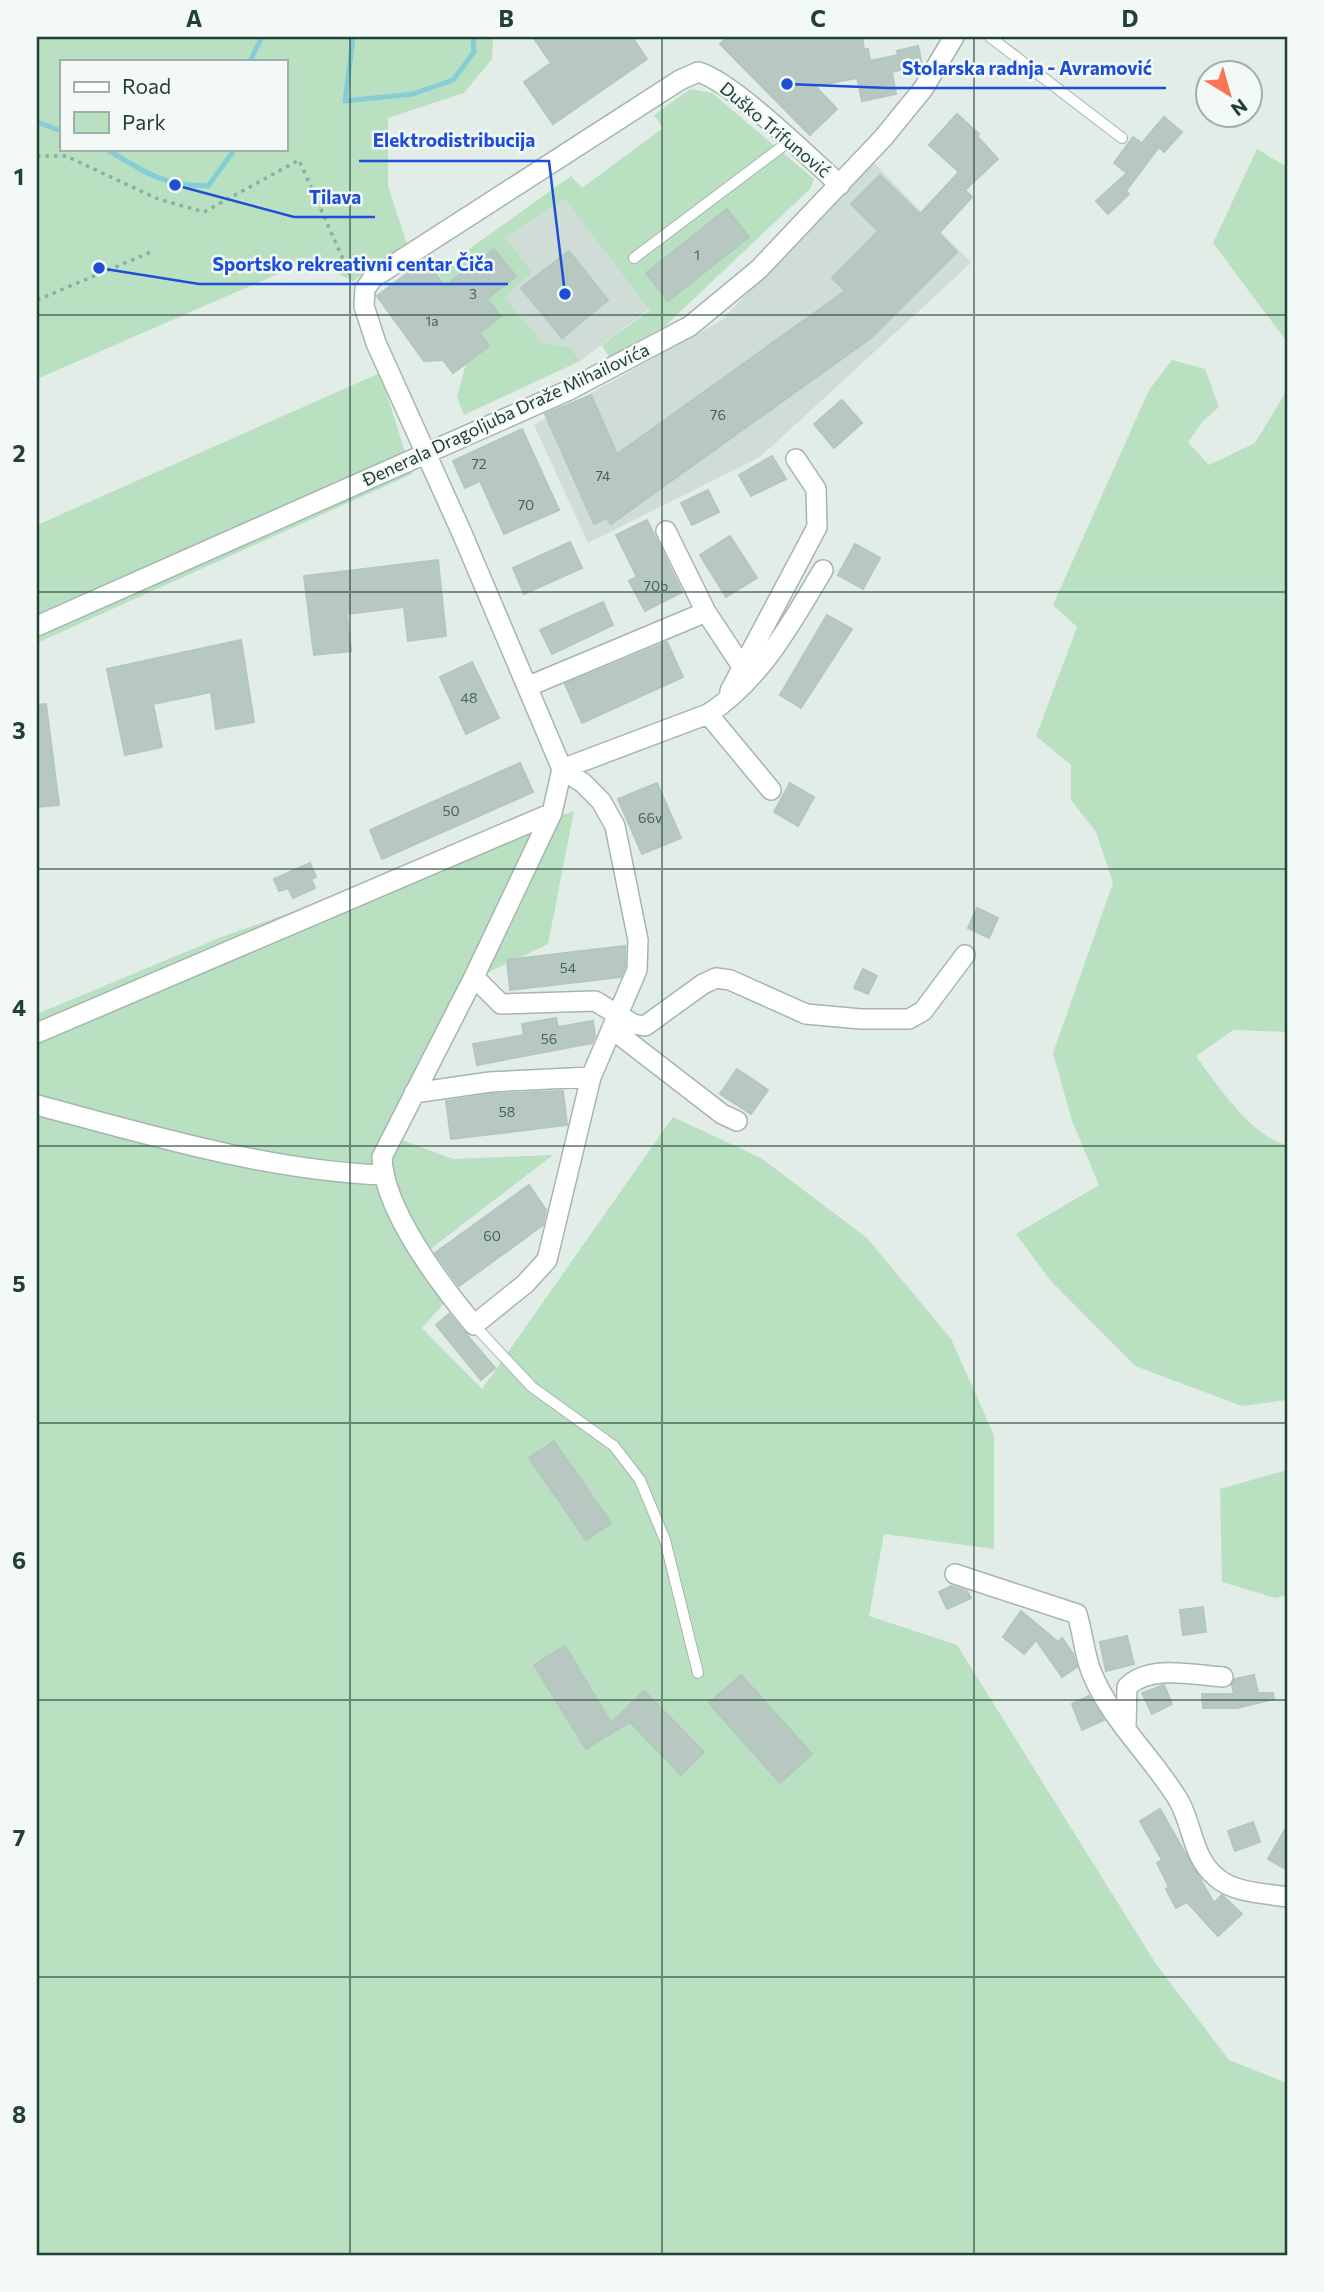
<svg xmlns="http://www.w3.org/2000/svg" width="1324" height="2292" viewBox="0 0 1324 2292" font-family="Commissioner,sans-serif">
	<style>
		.built { fill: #d0ddd7 }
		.green { fill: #bae0c2; fill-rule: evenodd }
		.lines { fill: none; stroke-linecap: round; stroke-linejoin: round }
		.stream { stroke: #87cdd6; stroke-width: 5 }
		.building { fill: #b7c8c1; stroke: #b4c7bf; stroke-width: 2 }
		.lane-casing { stroke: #a4b6af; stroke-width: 12 }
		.street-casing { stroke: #a4b6af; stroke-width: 22 }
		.path { stroke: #81b3a1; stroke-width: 3.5; stroke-dasharray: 3.5 5; stroke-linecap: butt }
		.lane { stroke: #fff; stroke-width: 10 }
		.street { stroke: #fff; stroke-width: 19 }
		.grid { fill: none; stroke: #214036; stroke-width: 2; stroke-opacity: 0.55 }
		.labels { text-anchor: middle; stroke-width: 5; stroke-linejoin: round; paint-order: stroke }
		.number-label { font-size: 14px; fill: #466259 }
		.street-label { font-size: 18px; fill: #214036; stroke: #f3f9f6 }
		.leader { fill: none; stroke: #1d4ed8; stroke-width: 2.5 }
		.callout-dot { fill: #1d4ed8; stroke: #f3f9f6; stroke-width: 2.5 }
		.callout-label { font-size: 19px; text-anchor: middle; font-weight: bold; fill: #1d4ed8; stroke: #f3f9f6; stroke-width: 5; stroke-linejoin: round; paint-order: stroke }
		.neatline { fill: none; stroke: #214036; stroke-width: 2.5 }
		.grid-label { font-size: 23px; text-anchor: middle; font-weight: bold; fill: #214036 }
	</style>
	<rect width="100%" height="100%" fill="#e2ede8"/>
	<path class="built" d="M873,162l98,101 -211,194 -172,86 -54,-118 188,-105z
		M814,179l-4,10 -230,172 -10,-14 -27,-4 -40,-45 29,-26 -26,-35 59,-38z"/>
	<path class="green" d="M37,37h456l-1,22 -28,34 -76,25v68l19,58 -54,37 -43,-21 -273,119zM61,61h224v88h-224z
		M690,89l22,4 102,86 -4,10 -145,137 -56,31 -7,-12 48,-35 -85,-111 -59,38 26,35 -28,26 39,45 27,4 10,14 -116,54 -7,-18 15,-57 29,-23 -14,-18 28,-23 -21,-27 -48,36 -9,-13 134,-96 11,12 81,-60 -9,-13z
		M1257,149l30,18v175l-74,-99z
		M1172,360l33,9 14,38 -15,13 -16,22 21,23 46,-22 32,-53v642l-54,-2 -37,26c20,28 57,82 91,89v255l-45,6 -107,-40 -85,-86 -34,-46 83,-49 -27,-64 -19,-68 60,-170 -17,-51 -25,-32v-35l-35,-29 41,-109 -24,-22 96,-215z
		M380,373l32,101 -375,169v-118z
		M574,811l-26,133 -84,40 -78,150 67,25 100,-4 -138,106 31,40 -24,27 60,61 191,-272 88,41 106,80 84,101 43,96v114l-110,-15 -15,82 88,29 199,319 73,96 58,23v172h-1250v-1241l182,-76z
		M1287,1470v125l-12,3 -53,-16 -2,-93z"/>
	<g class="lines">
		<path class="stream" d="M353,37l-8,64 68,-7 40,-14 21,-28 -1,-15
			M250,61l12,-24
			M37,122l24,9
			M106,149c41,24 52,35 102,37l27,-37"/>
	</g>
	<path class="building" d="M533,37h99l15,22 -94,65 -29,-42 27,-19z
		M728,37h134l2,13 4,-1 2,12 28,-6 -1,-4 21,-5 4,19 -30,7 4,22 -34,7 -5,-23 -42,8 22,23 -27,26 -90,-91z
		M957,114l22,20 -2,2 21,23 -33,31 7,7 -33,36 18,19 -86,86 -260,186 -4,-6 -13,6 -49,-110 46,-19 26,59 228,-163 -13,-13 46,-47 -27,-27 29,-29 40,39 39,-42 -30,-27z
		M1164,117l18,15 -18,20 -5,-5 -33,44 3,3 -21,20 -12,-13 31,-28 -13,-10 19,-26 9,6z
		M727,209l22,28 -81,64 -22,-28z
		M494,249l22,27 -29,23 14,17 -21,17 9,13 -36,27 -10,-13 -19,1 -47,-65 48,-36 20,26z
		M569,251l39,49 -46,38 -41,-50z
		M842,400l20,23 -28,25 -20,-24z
		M522,429l37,81 -55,24 -24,-53 -15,7 -12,-27z
		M772,456l14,23 -35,17 -12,-21z
		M708,490l11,22 -27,13 -11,-22z
		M647,520l35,72 -37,19 -16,-30 8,-4 -21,-42z
		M730,536l27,42 -31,19 -26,-42z
		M570,542l12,26 -58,26 -11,-26z
		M855,544l25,14 -17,31 -25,-14z
		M438,560l8,76 -38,5 -4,-34 -57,7 4,37 -37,4 -10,-79z
		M603,602l10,23 -61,29 -12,-24z
		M827,615l25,14 -51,79 -21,-13z
		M241,640l13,82 -38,7 -5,-37 -58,12 9,43 -37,8 -18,-86z
		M667,642l16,35 -101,46 -17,-39z
		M472,662l27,56 -33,16 -26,-57z
		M46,704l13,101 -22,2v-102z
		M520,763l13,29 -151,67 -12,-29z
		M657,783l24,55 -39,16 -24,-55z
		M790,783l24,14 -16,29 -24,-14z
		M310,863l6,14 -5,2 4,9 -22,10 -5,-10 -9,3 -5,-12z
		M977,908l21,10 -9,20 -21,-10z
		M625,946v21l-4,10 -111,13 -3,-30z
		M863,969l14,7 -9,18 -14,-6z
		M556,1018l2,9 35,-6 2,15 -3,7 -115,22 -4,-21 51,-9 -2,-11z
		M737,1069l31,21 -17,24 -31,-20z
		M563,1091l4,34 -116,14 -5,-38 45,-7z
		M529,1185l17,25 -3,15 -84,61 -24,-33z
		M449,1314l46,54 -14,12 -45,-55z
		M554,1441l57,82 -25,17 -57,-82z
		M951,1586l16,5 4,7 -24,11 -8,-17z
		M1203,1607l3,25 -23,3 -3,-25z
		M1021,1611l37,31 4,-4 11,16 4,13 -15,10 -26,-37 -12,14 -21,-17z
		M1127,1636l7,28 -28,7 -6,-29z
		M565,1646l46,77 33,-32 60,61 -23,23 -51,-53 -44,27 -52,-84z
		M741,1675l71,79 -32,29 -71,-80z
		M1254,1675l4,18h15l1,6 -37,9h-34l-1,-14h32l-2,-9 3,-6z
		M1164,1685l8,19 -20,10 -10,-21z
		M1089,1696l15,24 -22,10 -10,-26z
		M1160,1809l54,94 8,-8 20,19 -24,22 -31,-34 -11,6 -10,-19 3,-2 -12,-24 5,-3 -22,-39z
		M1253,1822l7,20 -25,9 -7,-20z
		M1287,1826v44l-19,-11z"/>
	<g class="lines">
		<defs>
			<path id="lane" d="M990,37l132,101
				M634,258l157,-118
				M474,1325l58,62 82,59 26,34 25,60 33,133"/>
			<path id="street" d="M666,531l40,81 35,53
				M37,626l530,-235 123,-65 69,-57 124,-131 40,-49 31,-52
				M529,686l177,-74
				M730,691l87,-164 -1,-38 -20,-30
				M708,714l63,76
				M562,769l21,14 18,18 14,25 23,114 -1,30 -46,107 -44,183 -22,24 -51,41c-33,-40 -91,-116 -92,-168l92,-180 78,-164 10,-44 -101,-238 -85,-188 -12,-37 1,-17 8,-11 307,-198 18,-8c34,9 112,86 142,113
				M562,769l146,-55c53,-34 83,-91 115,-144
				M474,977l27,27 94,-3 38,23 12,2 58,-42 13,-6 14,2 76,34 55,5h48l14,-8 42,-56
				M615,1015l6,21 101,78 15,7
				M37,1033l515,-220
				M414,1093l76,-11 101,-5
				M37,1105c112,30 228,65 345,70
				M955,1574l122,40c6,19 7,39 14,57 19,49 62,86 88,130 14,25 13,56 37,76 17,16 49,16 71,20
				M1126,1726l1,-39c22,-23 66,-12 96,-10"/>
		</defs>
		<use href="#lane" class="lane-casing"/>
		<use href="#street" class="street-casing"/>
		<path class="path" d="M37,156h29l92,43 46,13 95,-52 52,117
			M37,300l114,-48"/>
		<use href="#lane" class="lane"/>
		<use href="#street" class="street"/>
	</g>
	<path class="grid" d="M350,37v2218M662,37v2218M974,37v2218M37,315h1250M37,592h1250M37,869h1250M37,1146h1250M37,1423h1250M37,1700h1250M37,1977h1250"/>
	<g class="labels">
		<g class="number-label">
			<text x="697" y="260">1</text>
			<text x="473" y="299">3</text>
			<text x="432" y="326">1a</text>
			<text x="718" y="420">76</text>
			<text x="479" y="469">72</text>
			<text x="603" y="481">74</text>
			<text x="526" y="510">70</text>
			<text x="656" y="591">70b</text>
			<text x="469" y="703">48</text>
			<text x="451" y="816">50</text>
			<text x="650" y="823">66v</text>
			<text x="568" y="973">54</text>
			<text x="549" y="1044">56</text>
			<text x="507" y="1117">58</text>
			<text x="492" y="1241">60</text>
		</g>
		<g class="street-label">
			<text transform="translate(775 130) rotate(40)" y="6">Duško Trifunović</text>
			<text transform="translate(506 415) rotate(-25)" y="6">Đenerala Dragoljuba Draže Mihailovića</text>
		</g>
	</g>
	<path class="leader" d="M787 84L888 88H1166M565 294L549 161H359M175 185L294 217H375M99 268L199 284H508"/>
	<g class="callout-dot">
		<circle cx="787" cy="84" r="7"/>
		<circle cx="565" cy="294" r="7"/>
		<circle cx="175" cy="185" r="7"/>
		<circle cx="99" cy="268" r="7"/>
	</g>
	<g class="callout-label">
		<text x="1027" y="75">Stolarska radnja - Avramović</text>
		<text x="454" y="147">Elektrodistribucija</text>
		<text x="335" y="204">Tilava</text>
		<text x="353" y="271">Sportsko rekreativni centar Čiča</text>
	</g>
	<rect width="1324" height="2292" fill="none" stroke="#f3f9f6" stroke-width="77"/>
	<rect x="60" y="60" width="228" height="91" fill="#f3f9f6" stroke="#9fafa9" stroke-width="2"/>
	<rect x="74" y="82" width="35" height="10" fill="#ffffff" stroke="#9fafa9" stroke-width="2"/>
	<text x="122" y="94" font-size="21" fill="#214036">Road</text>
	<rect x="74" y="112" width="35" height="21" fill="#bae0c2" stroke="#9fafa9" stroke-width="2"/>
	<text x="122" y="130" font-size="21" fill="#214036">Park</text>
	<g transform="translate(1229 94) rotate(143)"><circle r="33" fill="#f3f9f6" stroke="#9fafa9" stroke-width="2"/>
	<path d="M0-5L12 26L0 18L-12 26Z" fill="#fa7554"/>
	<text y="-10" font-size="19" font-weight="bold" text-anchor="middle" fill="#214036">N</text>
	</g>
	<rect x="38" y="38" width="1248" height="2216" class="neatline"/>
	<g class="grid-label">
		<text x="194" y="27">A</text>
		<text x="506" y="27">B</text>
		<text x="818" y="27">C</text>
		<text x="1130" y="27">D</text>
		<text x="19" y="185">1</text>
		<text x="19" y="462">2</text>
		<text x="19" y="739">3</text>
		<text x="19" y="1016">4</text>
		<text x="19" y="1292">5</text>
		<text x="19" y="1569">6</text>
		<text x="19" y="1846">7</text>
		<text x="19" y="2123">8</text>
	</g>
</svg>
